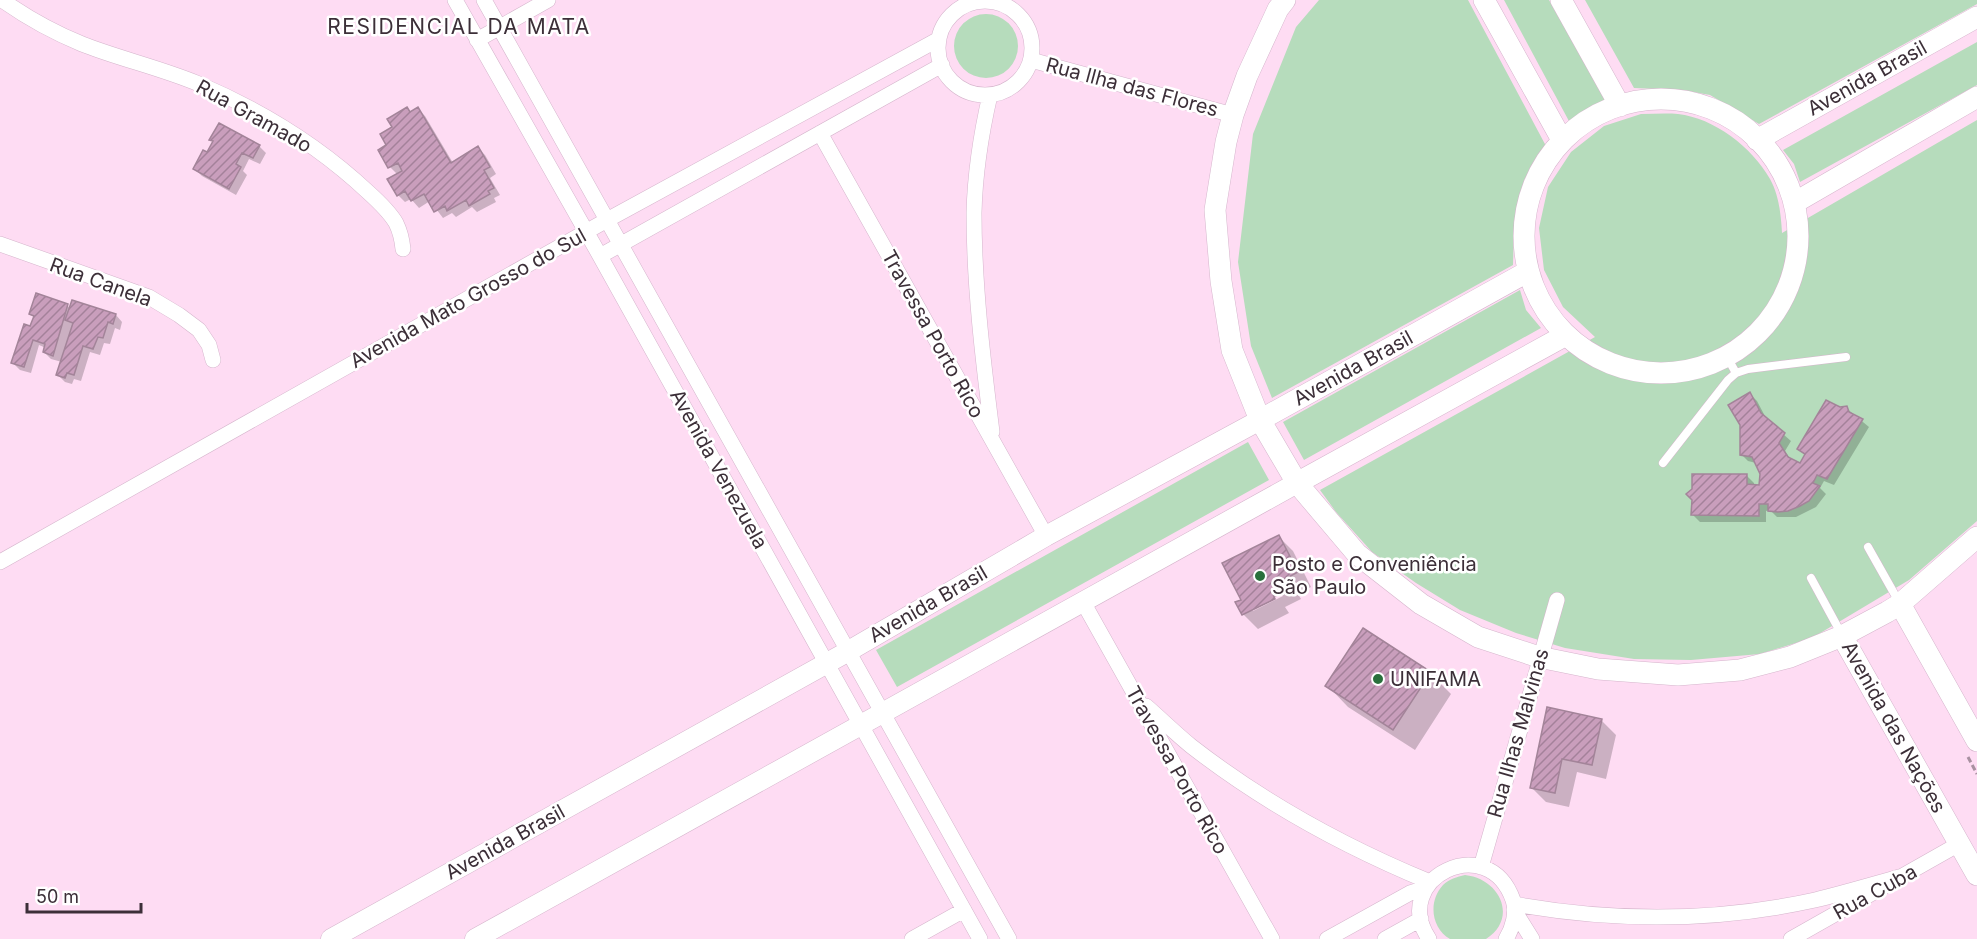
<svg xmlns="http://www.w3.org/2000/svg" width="1977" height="939" viewBox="0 0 1977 939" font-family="Inter,sans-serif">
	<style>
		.green { fill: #b6dcbc }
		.shadow { fill: #0003; fill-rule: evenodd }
		.building { fill: url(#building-hatch); stroke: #a38499; stroke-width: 1.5 }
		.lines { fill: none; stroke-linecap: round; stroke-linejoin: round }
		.service-casing { stroke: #d5b5cc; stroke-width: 9 }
		.minor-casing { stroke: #d5b5cc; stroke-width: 16 }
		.tertiary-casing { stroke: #d5b5cc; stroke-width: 21 }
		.secondary-casing { stroke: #d5b5cc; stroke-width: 22 }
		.path { stroke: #a991a1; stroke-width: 3; stroke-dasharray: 6 3; stroke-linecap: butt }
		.service { stroke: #fff; stroke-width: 8 }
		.minor { stroke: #fff; stroke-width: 15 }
		.tertiary { stroke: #fff; stroke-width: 20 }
		.secondary { stroke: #fff; stroke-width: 21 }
		.poi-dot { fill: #29703c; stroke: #fff; stroke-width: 2 }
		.labels { text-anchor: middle; stroke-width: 5; stroke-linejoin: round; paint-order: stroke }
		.street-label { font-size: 20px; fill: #3c2f38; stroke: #fff }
		.poi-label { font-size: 20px; fill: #3c2f38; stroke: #fff; text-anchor: start }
		.neighbourhood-label { font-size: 21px; letter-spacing: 1.5px; fill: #3c2f38; stroke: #fff }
	</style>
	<defs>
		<pattern id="building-hatch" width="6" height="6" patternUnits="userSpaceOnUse" patternTransform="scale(1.5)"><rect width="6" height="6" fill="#c99ebc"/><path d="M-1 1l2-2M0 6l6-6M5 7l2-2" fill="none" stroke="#a4819a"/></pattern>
	</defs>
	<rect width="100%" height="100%" fill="#fedcf3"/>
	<path class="green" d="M1319,0h149l78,146c-5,8 -12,15 -16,23 -16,28 -16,65 -17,96l-241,133 -21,-52 -13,-84 15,-128 43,-107z
		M1504,0h45l59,102 -24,9 -14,12z
		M1585,0h392v4l-218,120 -49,-29 -28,-5 -48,-2z
		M954 46a32 32 0 1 1 64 0a32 32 0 1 1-64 0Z
		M1977,42v43l-177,97 -6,-18 -11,-14z
		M1641,114c12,0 25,-1 37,0 36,4 74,33 92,65 9,16 11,36 12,54l195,-113v401l-68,59 -97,58 -52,16 -69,6 -57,-1 -69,-11 -49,-15 -56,-23 -44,-27 -44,-31 -36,-40 -16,-22 275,-153 -32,-30 -19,-37 -5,-42 9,-41 23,-35 33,-26z
		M1520,290l6,20 15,18 -237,132 -21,-38z
		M1248,442l21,38 -372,207 -21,-37z
		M1465,875c36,4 53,44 21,64h-36c-19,-11 -22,-38 -7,-54 6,-6 14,-8 22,-10z"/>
	<path class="shadow" d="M407,109l4,4 7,-4 7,7 28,47 25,-15 7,7 11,19 -6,4 10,17 -6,3 2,4 -19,10 -5,-5 -16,10 -4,-4 -9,5 -13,-17 -11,7 -8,-9 -6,3 -7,-7v-20l-8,-8 -10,-17 9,-4 5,-18z
		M259,146l7,7 -6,11 -11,-5 -6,12 4,4 -11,20 -34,-19 -7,-7 12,-15z
		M68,306l2,3 46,6 6,7 -2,8 -5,-2 -5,16 -6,-1 -4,12 -10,-3 -9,29 -7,-2 -2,5 -7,-2 -7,-7 4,-13 -11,-3 -7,-7 2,-4 -7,-3 -8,28 -11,-3 -7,-7 18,-35 4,-10 -4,-4z
		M1750,394l7,7 10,19 24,21 -6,10 6,9 9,5 6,-9 -7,-7 40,-40 7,-1 23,19 -35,58 -10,-4 -4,7 6,6 -10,13 -20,10h-19l-7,-7 -4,1v11h-66l-7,-7 54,-39 7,7v3l7,1v-14l-5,-10 -8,-2 -7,-7z
		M1278,536l15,15 18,36 -13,7 3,5 -16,8 4,6 -31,16 -15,-15v-14zM1281,594l2,2 -30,15 -2,-2z
		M1430,673l21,21 -36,56 -67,-43 -21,-22z
		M1601,720l15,15 -10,44 -29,-7 -8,35 -23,-5 -14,-14z"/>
	<path class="building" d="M407,107l3,5 8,-5 33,56 27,-17 12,21 -6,3 10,18 -6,3 2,3 -21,12 -3,-6 -19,11 -2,-5 -11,6 -10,-18 -13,7 -6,-10 -8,5 -10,-17 15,-8 -4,-8 -10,5 -10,-18 8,-5 -6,-11 12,-7 -5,-8z
		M219,123l41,22 -7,13 -11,-5 -6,11 5,3 -12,22 -36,-20 10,-19 4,2 6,-11 -4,-1z
		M36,293l32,11 -15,52 -10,-4 2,-8 -12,-4 -9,27 -13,-4 13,-39 6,2 4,-10 -5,-2z
		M72,300l44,14 -3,10 -5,-2 -5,16 -5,-1 -5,12 -10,-3 -9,29 -7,-2 -2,5 -9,-3 17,-52 -8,-3z
		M1750,392l11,21 24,20 -6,10 9,14 12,6 5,-9 -8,-5 29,-49 14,7 7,-1 2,6 14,7 -36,60 -10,-4 -4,8 7,3 -11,15 -9,5 -12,5 -10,1 -10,-1v-7h-9v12l-68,-1 1,-15 -6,-6 6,-5v-15h55v10l12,1 1,-11 -8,-17 -12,-2v-30l-12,-20z
		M1279,535l19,37 -13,7 2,5 -15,8 3,7 -33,16 -7,-13 6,-2 -19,-37z
		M1363,628l68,44 -38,58 -68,-44z
		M1547,707l55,12 -10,46 -30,-6 -7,34 -25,-5z"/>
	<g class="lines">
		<defs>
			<path id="service" d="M1727,357l9,16
				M1663,463l65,-83 8,-7 12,-4 98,-12
				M1868,547l31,55
				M1811,578l31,57"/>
			<path id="minor" d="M2,0c24,17 53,33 80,44 38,15 79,24 117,40 61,26 121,63 169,108 10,9 21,19 28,31 4,8 6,16 7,26
				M455,0l145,256 380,683
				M484,0l525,939
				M938 48a47 47 0 1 1 94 0a47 47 0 1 1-94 0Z
				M477,40l71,-40
				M1031,60l202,55
				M990,95c-9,39 -15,78 -16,118 0,73 9,147 18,219
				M820,133l226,403
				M0,244l149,53 30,18 20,15 10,15 4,15
				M600,256l342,-191
				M0,562l607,-342 332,-181
				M1083,602l189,337
				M1146,706c15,13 29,27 45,40 72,56 154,101 239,136
				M1481,867l76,-267
				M1514,904c100,18 201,18 301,-4 29,-7 59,-16 88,-24
				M1514,910l18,29
				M912,939l52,-29
				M1327,939l83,-46 16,-5
				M1385,939l36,-20
				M1429,939c-40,-60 59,-110 84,-39 4,12 0,28 -7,39
				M1791,939l168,-95"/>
			<path id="tertiary" d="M331,939l516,-287 199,-116 214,-116
				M475,939l822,-456"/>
			<path id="secondary" d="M1285,0l-7,9 -31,67 -14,39 -7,27 -11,68 6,71 11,69 28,70 37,63 60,71 64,50 57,33 61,20 59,12 80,6 62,-5 50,-13 52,-21 45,-24 13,-8 77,-67
				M1484,0l78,140
				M1561,0l59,106
				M1524 236a137 137 0 1 1 274 0a137 137 0 1 1-274 0Z
				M1757,140l220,-123
				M1794,203l183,-106
				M1260,420l267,-148
				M1297,483l269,-148
				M1900,604l77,137
				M1842,636l135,239"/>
		</defs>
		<use href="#service" class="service-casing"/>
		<use href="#minor" class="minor-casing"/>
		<use href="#tertiary" class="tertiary-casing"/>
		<use href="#secondary" class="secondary-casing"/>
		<path class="path" d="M1968,757l9,17"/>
		<use href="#service" class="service"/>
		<use href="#minor" class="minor"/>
		<use href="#tertiary" class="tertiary"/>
		<use href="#secondary" class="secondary"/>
	</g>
	<g class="poi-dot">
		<circle cx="1260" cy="576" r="6"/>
		<circle cx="1378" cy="679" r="6"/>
	</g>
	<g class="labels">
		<g class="street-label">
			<text transform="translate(1867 78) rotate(-29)" y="7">Avenida Brasil</text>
			<text transform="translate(1132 87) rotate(15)" y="7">Rua llha das Flores</text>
			<text transform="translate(254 116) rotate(29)" y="7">Rua Gramado</text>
			<text transform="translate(101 282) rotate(20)" y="7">Rua Canela</text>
			<text transform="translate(468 298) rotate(-29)" y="7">Avenida Mato Grosso do Sul</text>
			<text transform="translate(933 334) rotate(61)" y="7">Travessa Porto Rico</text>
			<text transform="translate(1353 368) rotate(-29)" y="7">Avenida Brasil</text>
			<text transform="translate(719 469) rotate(61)" y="7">Avenida Venezuela</text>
			<text transform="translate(928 604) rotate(-30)" y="7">Avenida Brasil</text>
			<text transform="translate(1894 727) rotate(61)" y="7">Avenida das Nações</text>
			<text transform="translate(1518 733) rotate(-74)" y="7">Rua Ilhas Malvinas</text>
			<text transform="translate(1177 770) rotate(61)" y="7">Travessa Porto Rico</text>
			<text transform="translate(505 842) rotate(-29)" y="7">Avenida Brasil</text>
			<text transform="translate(1875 892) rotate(-29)" y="7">Rua Cuba</text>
		</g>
		<g class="poi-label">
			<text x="1272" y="571">Posto e Conveniência<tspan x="1272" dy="23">São Paulo</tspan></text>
			<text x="1390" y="686">UNIFAMA</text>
		</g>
		<g class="neighbourhood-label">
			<text x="459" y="34">RESIDENCIAL DA MATA</text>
		</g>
	</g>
	<path d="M27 903v9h114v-9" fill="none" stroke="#3c2f38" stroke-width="3"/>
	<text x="36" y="903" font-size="18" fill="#3c2f38" stroke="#ffffff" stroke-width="4.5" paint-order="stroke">50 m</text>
</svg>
